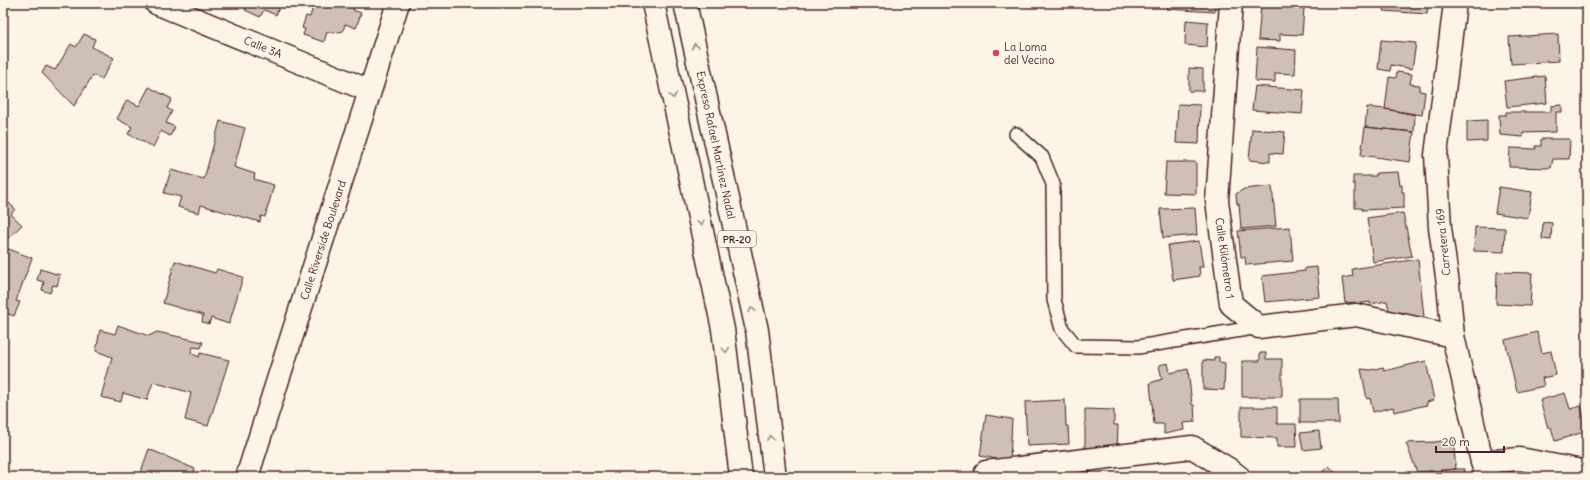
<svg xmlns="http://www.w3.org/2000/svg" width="1590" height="480" viewBox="0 0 1590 480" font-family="Delius,sans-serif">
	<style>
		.building { fill: #cfc0b7; stroke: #4a1f2b }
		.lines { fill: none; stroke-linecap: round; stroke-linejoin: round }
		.lane-casing { stroke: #4a1f2b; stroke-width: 16 }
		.street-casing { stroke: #4a1f2b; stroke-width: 25 }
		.secondary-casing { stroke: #4a1f2b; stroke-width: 25 }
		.highway-casing { stroke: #4a1f2b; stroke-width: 25 }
		.lane { stroke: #fcf5e5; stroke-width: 13 }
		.street { stroke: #fcf5e5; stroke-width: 22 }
		.secondary { stroke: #fcf5e5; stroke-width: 22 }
		.highway { stroke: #fcf5e5; stroke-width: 22 }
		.oneway { stroke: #a38a88 }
		.poi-dot { fill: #d1495b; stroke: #fcf5e5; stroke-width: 1.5 }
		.labels { text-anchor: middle; stroke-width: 3; stroke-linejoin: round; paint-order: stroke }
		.shield { fill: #fcf5e5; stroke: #7f5f63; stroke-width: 1 }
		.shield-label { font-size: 10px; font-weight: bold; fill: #4a1f2b }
		.street-label { font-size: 11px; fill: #4a1f2b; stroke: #fcf5e5 }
		.poi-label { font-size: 11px; fill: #4a1f2b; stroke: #fcf5e5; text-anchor: start }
	</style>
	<rect width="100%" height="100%" fill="#fcf5e5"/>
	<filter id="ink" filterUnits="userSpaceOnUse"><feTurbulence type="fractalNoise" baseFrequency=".025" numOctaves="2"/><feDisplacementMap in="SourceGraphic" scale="8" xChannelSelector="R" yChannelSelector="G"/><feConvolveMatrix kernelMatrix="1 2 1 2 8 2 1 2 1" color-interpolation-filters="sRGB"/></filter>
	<g filter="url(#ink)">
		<path class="building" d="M248,3h33l-5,12 -12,-5 -4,7 -15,-7z
			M314,3h42l-3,7 8,3 -5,15 -11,-4 -2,7 -9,2 -7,-1 -3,10 -21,-7 2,-6 -3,-1 4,-12 4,1z
			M1168,3h47v9l-48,-3z
			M1385,3h43l-1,11 -43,-3z
			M1261,5l43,3 -2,27 -22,-1v7l-22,-1z
			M1186,20l22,2 -1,25 -22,-2z
			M84,34l11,5 -3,8 22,11 -12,21 -9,-4 -19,31 -32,-33 4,-7 9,4 16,-26 5,3z
			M1558,34l1,27 -48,3 -2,-27z
			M1381,40l35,3 -4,26 -21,-4 -1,6 -12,-2z
			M1257,47l39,3 -1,24 -20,-1v9l-20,-1z
			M1189,68l14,1v22h-14z
			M1397,72l15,2 -2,10 10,1 -1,6 6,1 -3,23 -37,-6 4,-32 7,1z
			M1545,76l2,27 -40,4 -3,-26z
			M1255,86l49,4 -2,24 -50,-4z
			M149,87l23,12 -5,9 5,3 -6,12 9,4 -5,9 -9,-5 -8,16 -25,-13 4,-7 -15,-8 10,-19 12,6z
			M1178,104l22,1 -1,39 -23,-1z
			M1562,105v7h-6v20l-33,1v4l-23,-2 -1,-20h7v-3h45v-6z
			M1367,107l18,2 30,6 -1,17 -49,-5z
			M1487,120v21l-20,1v-21z
			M220,121l25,7 -11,39 21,7 -1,5 20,6 -9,32 -4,-1 -1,6 -59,-17 -2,8 -21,-6 3,-10 -17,-4 7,-23 33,9z
			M1365,127l49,5 -4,30 -49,-7z
			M1252,129l33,3 -2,22 -13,-1v9l-21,-2z
			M1541,139h29l-1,20h-16l-2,9 -42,-1 1,-19 26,1 -1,-3h6z
			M1166,162h30v32l-32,-1z
			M1398,172l2,13h2v7h2v16l-42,2v-2h-7v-24h-2v-8h23v-3z
			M1272,186l4,40 -35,3 -2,-25h-2l-1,-10 8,-5z
			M1499,187l33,5 -4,26 -33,-5z
			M3,197l12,12 -4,5 11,11 -19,18z
			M1195,208l2,27 -34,3 -3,-29z
			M1403,213l9,43 -39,6 -6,-44z
			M1543,222l9,1 -1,17 -9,-1z
			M1290,227l3,34 -47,4 -1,-8h-4l-3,-26z
			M1475,227l30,1 -1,24 -30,-1z
			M1199,241l4,26h-4l1,9 -27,4 -5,-35z
			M6,248l26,10 -16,43 4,1 -6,14 -11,-4v-55z
			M1418,259l6,58 -16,2 -1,-7 -17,3 -3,-14 -17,3v-2l-15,2v-2l-10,1 -3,-25 11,-2 -1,-7z
			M175,261l40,12 2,-4 26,8 -14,47 -18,-6 -2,6 -7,-2 1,-7 -40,-12z
			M1317,267l3,30 -55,5 -3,-26 43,-5v-3z
			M40,269l20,6 -3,11 -4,-1 -3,8 -8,-3 2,-8 -7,-2z
			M1497,272l35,1 -2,33 -34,-2z
			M118,325l31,11 8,-4 46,10 -2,6 -8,-1 -2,6 8,4 1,-4 29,7 -21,66 -23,-6 6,-27 -38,-11 -6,18 -24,-7 -2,9 -20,-5 11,-40 -16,-6 4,-21 15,4z
			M1537,332l5,21 9,-2 5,24 -14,3 2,8 -27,6 -12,-52z
			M1260,353h6v6h16v38h-40v-36h18z
			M1214,357h5v5l6,1 -1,27 -21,-1v-29l11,1z
			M1426,361l8,39 -7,2v3l-33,7 -1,-5 -20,5 -3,-14 -3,1 -6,-30 10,1 12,-3 1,4z
			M1168,363l2,10 18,-4 4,36h2l1,17 -12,1 1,7 -20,4v-10h-10l-4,-41 12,-4 -3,-14z
			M1565,393l5,16 11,-3 6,25 -32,10 -4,-14 -3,1 -8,-28z
			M1300,399h38l1,24h-39z
			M1065,400l1,26h2l1,18 -42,2 -2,-44z
			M1241,407h36v17h19l1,23h-20v-9l-36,-1z
			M1085,409l29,1v15h4l-1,29 -32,-1z
			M986,415l26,4 -2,42 -30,-5z
			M1319,431l2,17 -18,2 -3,-17z
			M1453,439l3,30 -39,3 -11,-29 29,-1z
			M149,449l46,20 -3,8h-53z
			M1329,466l10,11h-22z
			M1456,469h8l2,8h-36l-1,-5z"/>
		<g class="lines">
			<defs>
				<path id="lane" d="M1016,134l26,23 11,27 1,116 8,29 14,17 62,1 121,-20"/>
				<path id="street" d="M156,3l214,88
					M1231,3l-14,198 14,103 28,23 97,-12 97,21
					M1482,462l38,-3 67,13
					M247,477l151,-474
					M986,477v-5l206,-25 38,23 9,7"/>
				<path id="secondary" d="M1455,3l-19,152 4,73 8,56 5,52 29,126 5,15"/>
				<path id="highway" d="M653,3l70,326 18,148
					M685,3l72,327 18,147"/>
			</defs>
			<use href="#lane" class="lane-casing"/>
			<use href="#street" class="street-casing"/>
			<use href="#secondary" class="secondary-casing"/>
			<use href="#highway" class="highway-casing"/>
			<use href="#lane" class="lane"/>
			<use href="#street" class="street"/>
			<use href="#secondary" class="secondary"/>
			<use href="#highway" class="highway"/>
		</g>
		<defs><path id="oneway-chevron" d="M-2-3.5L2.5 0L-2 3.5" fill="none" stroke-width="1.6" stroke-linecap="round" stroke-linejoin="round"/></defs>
		<g class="oneway">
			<use href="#oneway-chevron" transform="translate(695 46) rotate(-102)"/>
			<use href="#oneway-chevron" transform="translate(673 96) rotate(78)"/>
			<use href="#oneway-chevron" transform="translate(701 223) rotate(78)"/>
			<use href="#oneway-chevron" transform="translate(752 310) rotate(-102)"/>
			<use href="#oneway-chevron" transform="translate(726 350) rotate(83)"/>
			<use href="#oneway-chevron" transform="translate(770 438) rotate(-97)"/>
		</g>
	</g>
	<circle class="poi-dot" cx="996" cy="53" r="4"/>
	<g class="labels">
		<rect class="shield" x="718" y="231" width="38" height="16" rx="3"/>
		<g class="shield-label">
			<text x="737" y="243">PR-20</text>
		</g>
		<g class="street-label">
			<text transform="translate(263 47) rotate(22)" y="4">Calle 3A</text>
			<text transform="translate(716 145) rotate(78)" y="4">Expreso Rafael Martínez Nadal</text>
			<text transform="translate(323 240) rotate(-72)" y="4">Calle Riverside Boulevard</text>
			<text transform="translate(1443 242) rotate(-96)" y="4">Carretera 169</text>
			<text transform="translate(1225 258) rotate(82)" y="4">Calle Kilómetro 1</text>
		</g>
		<g class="poi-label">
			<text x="1004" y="51">La Loma<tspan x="1004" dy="13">del Vecino</tspan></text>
		</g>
	</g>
	<rect width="1590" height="480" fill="none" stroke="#fcf5e5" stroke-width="16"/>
	<rect x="8" y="8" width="1574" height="464" fill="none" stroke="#4a1f2b" stroke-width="1.5" filter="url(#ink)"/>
	<path d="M1436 446v6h68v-6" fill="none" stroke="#4a1f2b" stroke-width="2"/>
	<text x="1442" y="446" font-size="12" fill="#4a1f2b" stroke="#fcf5e5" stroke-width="3" paint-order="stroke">20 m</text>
</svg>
